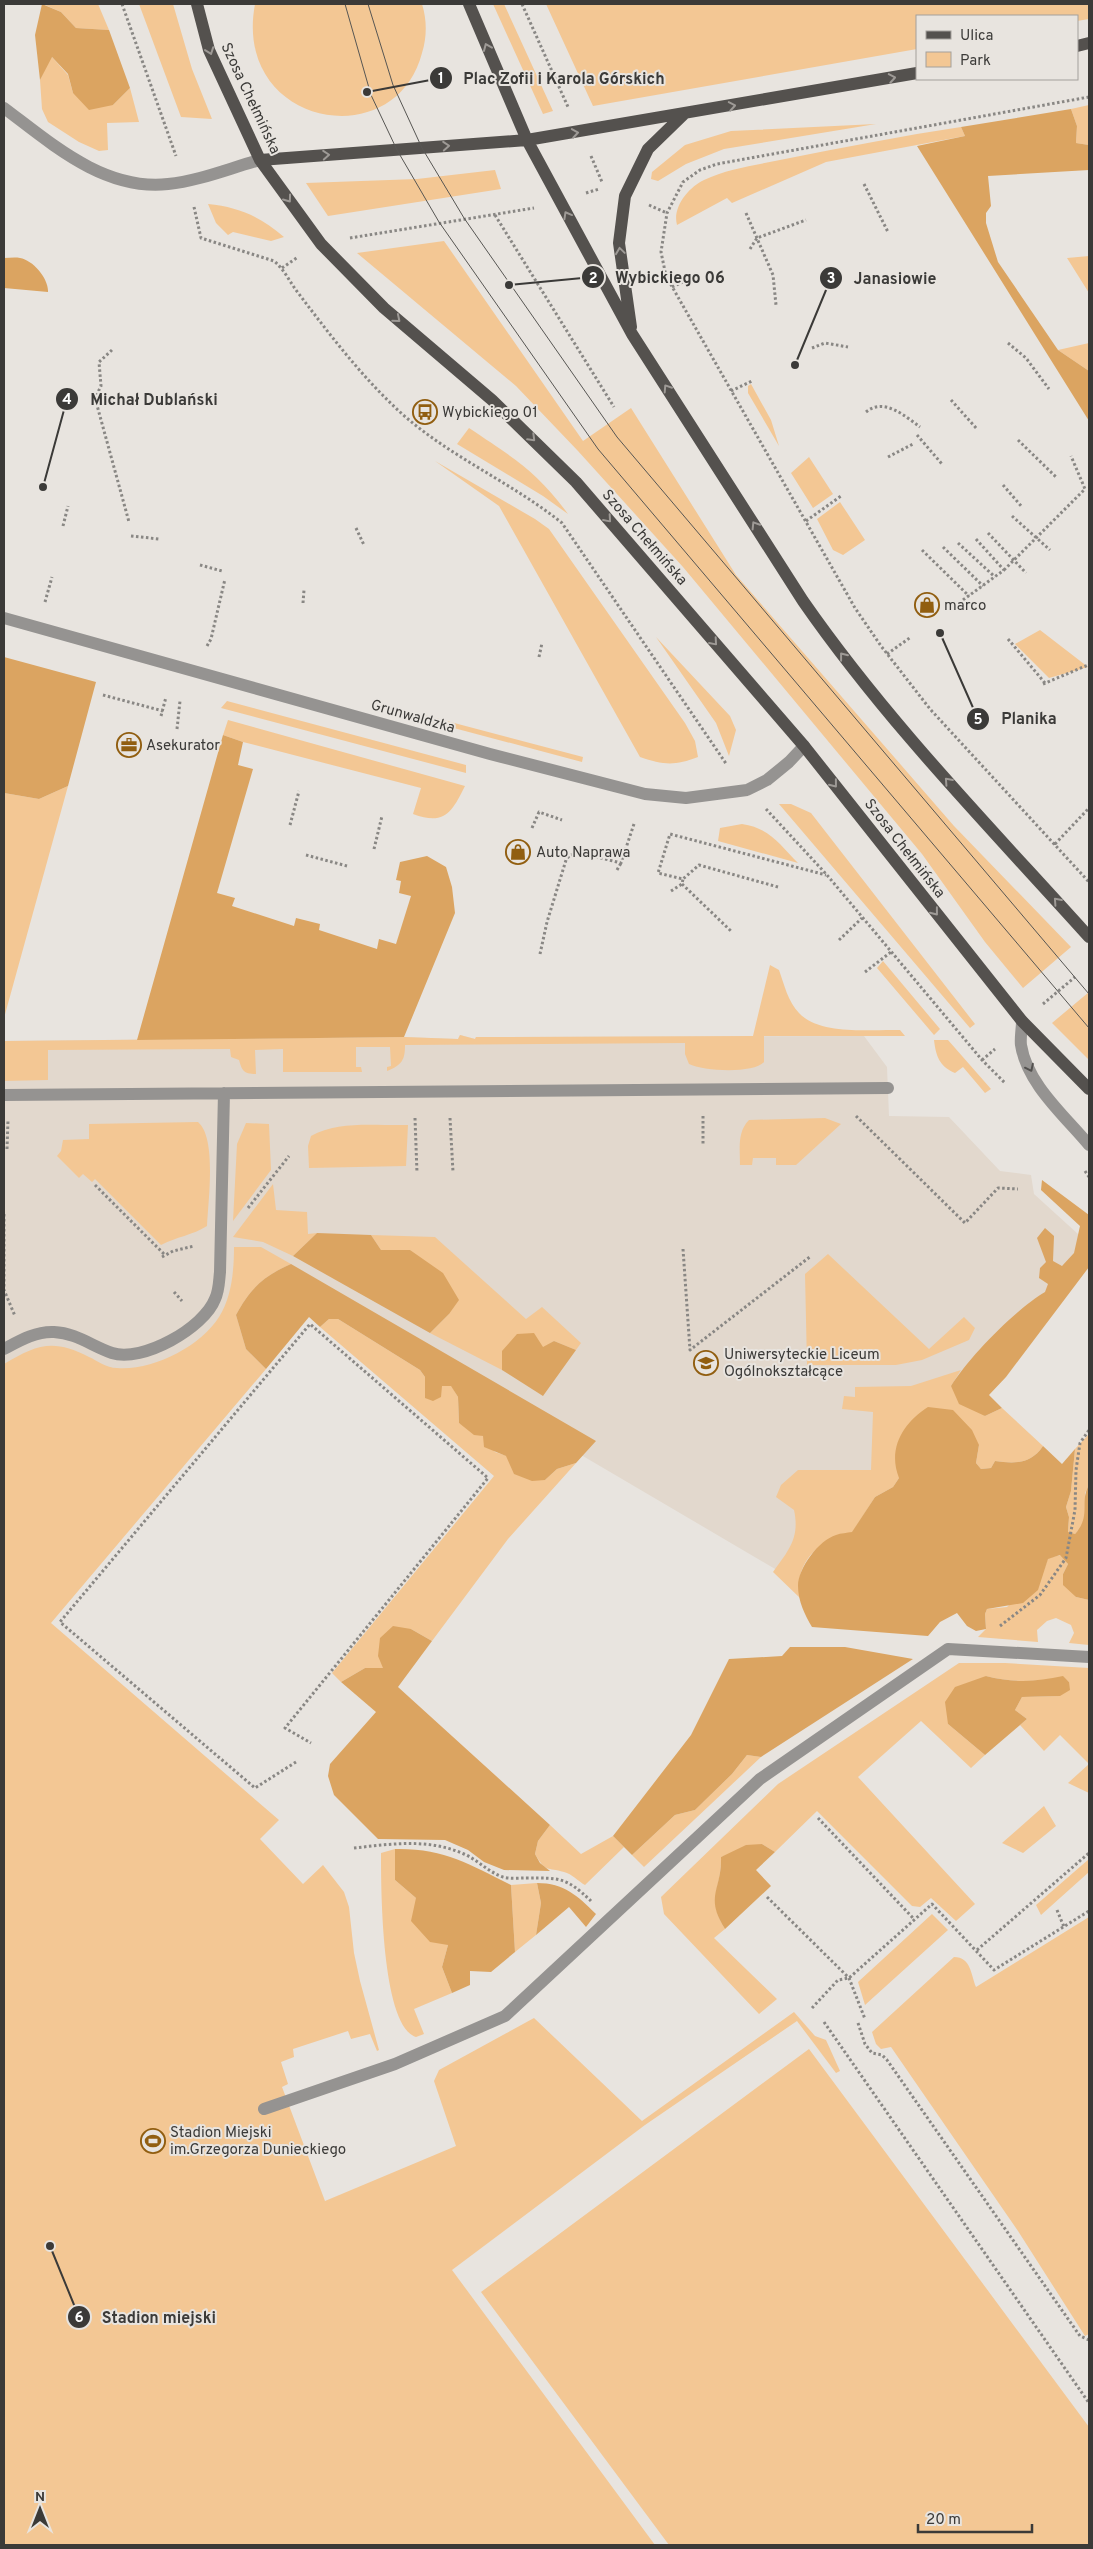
<svg xmlns="http://www.w3.org/2000/svg" width="1093" height="2549" viewBox="0 0 1093 2549" font-family="Overpass,sans-serif">
	<style>
		.built { fill: #e2d8cd }
		.green { fill: #f3c794 }
		.forest { fill: #dba461 }
		.lines { fill: none; stroke-linecap: round; stroke-linejoin: round }
		.path { stroke: #898784; stroke-width: 3; stroke-dasharray: 2.5 2.5; stroke-linecap: butt }
		.minor { stroke: #959391; stroke-width: 12 }
		.major { stroke: #54514e; stroke-width: 12 }
		.tram { stroke: #575653; stroke-width: 1 }
		.oneway { stroke: #9e9a96 }
		.oneway2 { stroke: #52504e }
		.labels { text-anchor: middle; stroke-width: 4; stroke-linejoin: round; paint-order: stroke }
		.street-label { font-size: 15px; fill: #3b3a38; stroke: #e8e4df }
		.poi-label { font-size: 15px; fill: #3b3a38; stroke: #e8e4df; text-anchor: start }
		.leader { fill: none; stroke: #3b3a38; stroke-width: 2 }
		.callout-dot { fill: #3b3a38; stroke: #e8e4df; stroke-width: 2 }
		.mark-label { font-size: 15px; text-anchor: middle; font-weight: bold; fill: #fff }
		.callout-label { font-size: 16px; text-anchor: middle; font-weight: bold; fill: #3b3a38; stroke: #e8e4df; stroke-width: 4; stroke-linejoin: round; paint-order: stroke }
	</style>
	<rect width="100%" height="100%" fill="#e8e4df"/>
	<path class="built" d="M460,1035l15,4 1,-2 388,-1 23,31 2,49 60,1 51,54 31,4 3,19 55,50v9l-302,323 -476,-280 -307,294v-549l400,-4 54,2z"/>
	<path class="green" d="M43,4h55l11,26 -33,-2 -15,-16z
		M139,4h34l19,65 20,50 -31,-2z
		M255,4h167c5,16 5,33 0,49 -27,104 -190,73 -167,-49z
		M493,4h11l49,107 -10,3z
		M546,4h543v15l-12,2v-5h-160v33l-324,57z
		M51,56l17,19 5,18 40,12 17,-17 9,34 -32,1 1,27 -9,1 -20,-9 -31,-20 -6,-13 -2,-29z
		M1089,105v40l-13,-2 1,-17 -6,-17z
		M876,124l-152,25 -38,15 -28,17 -7,-2 1,-7 33,-27 46,-14z
		M961,127l4,9 -139,26 -94,41 -5,-5 -50,27c-5,-18 12,-38 27,-45 25,-12 54,-15 81,-21 59,-12 117,-23 176,-32z
		M495,170l6,19 -173,27 -22,-33 111,-4z
		M208,204c31,3 53,13 76,33l-13,4 -38,-9 -5,3 -12,-12z
		M444,241l139,200 48,-33 105,167 218,251 117,121 -48,41 -38,-46 -63,-88 -239,-287 -105,-116 -62,-65 -159,-133z
		M1089,256v37l-22,-35z
		M1089,343v28l-31,-21z
		M751,384l20,36 8,26 -31,-53v-7z
		M469,428c43,29 68,43 99,86l-25,-18 -86,-52z
		M809,457l24,37 -20,14 -22,-35z
		M435,461l100,58 14,10 136,194 10,18 3,16c-23,9 -35,8 -58,0l-141,-251z
		M840,502l25,38 -22,15 -10,-5 -16,-31z
		M1040,630l48,37 -39,11 -34,-34z
		M656,637l74,79 6,14 -7,26 -13,-33z
		M227,701l239,64v8l-245,-65z
		M424,715l159,42 -1,5 -162,-43z
		M228,720l237,66c-13,26 -20,40 -52,28l8,-26 -178,-46 -20,-7z
		M68,786l-64,232v-225l35,6z
		M779,804h12l20,9 164,211 -5,4z
		M742,824c28,4 38,21 56,39l-80,-22 2,-13z
		M883,961l57,68 -6,6 -57,-67z
		M770,965l9,5c5,14 9,32 20,43 22,23 72,16 101,17l5,6h-141v26c-11,12 -61,9 -75,2l-4,-10v-11l-280,2c0,15 -3,20 -18,26v-4l4,-1 -1,-19h-34v20h5l1,5h-79v-23l-28,1 1,24c-13,0 -14,-4 -17,-14l-8,-3 -1,-8 -182,1v30l-44,1v-40l400,-4 54,2 2,-4 15,4 1,-2 277,-1z
		M1089,992v68l-37,-37z
		M934,1040h14l43,49 -6,4 -22,-26 -8,6c-16,-7 -19,-17 -21,-33z
		M825,1118l16,6 -45,41h-20v-7h-23l-1,7h-12c0,-16 -3,-33 9,-45z
		M198,1122c19,16 10,79 9,104 -14,9 -31,11 -46,19l-66,-66 -3,3 -9,-8 -4,4 -22,-22 4,-5 2,-11 26,-1v-15z
		M246,1123l23,1 2,46 -38,51 4,-77z
		M408,1125l-2,41 -97,2 -1,-22 3,-10c28,-16 66,-10 97,-11z
		M273,1184l3,26 31,2 1,22 9,-1 -24,23 -30,-14 -30,-5z
		M371,1235l64,2 91,82 16,-12 39,36 -5,7 -22,-9 -11,7 -41,3v19l-72,-37 19,-19 -39,-64h-29z
		M234,1247h27l30,17c-28,12 -41,25 -55,51l10,34 20,20 -215,254 228,197 -19,19 43,45 20,-19 21,27 5,15 5,46 6,28 19,69 -2,1 -7,-17 -19,5 -3,-8 -55,18 1,8 -13,5 7,22 -6,3 43,114 131,-55 -22,-65 5,-11 95,-52 108,103 152,-109 21,24 11,4 14,31 -4,2 -39,-52 -152,104 -193,145 203,275h-651v-1181c32,-19 49,-26 85,-7 9,4 17,11 28,11 35,3 83,-21 102,-51 13,-20 15,-48 15,-70z
		M828,1254l101,95 35,-32 11,11 -6,12 -47,20 -26,5h-89l-2,-91z
		M329,1319h9l82,51 5,7v7l26,1 7,12 1,26 24,13 12,16 12,4 38,24 12,-11 19,-6 -68,76 -76,102 -21,-12 -28,39h-18l-24,14 -9,-9 162,-197 -174,-149z
		M961,1370l-10,16 34,30 17,-8 41,38c-12,18 -28,18 -48,15l-4,7 -10,1 -5,-6 3,-18 -80,33 -6,9 -18,10 -23,36c-32,4 -59,31 -52,65l-27,-26c16,-22 27,-34 21,-62l-18,-13 5,-12 17,-15h73l2,-58 -31,-3 2,-13 11,1v-10l56,-1z
		M1089,1434v51l-4,8 2,19 -6,15 -6,7 -7,-1 1,-16 -3,-10 5,-16 4,-42z
		M1061,1555l7,9 -5,10 13,23 13,3v45l-20,-2 5,-10 -3,-8 -15,-7 -9,3 -10,9 1,12 -60,-5 8,-8 -1,-15 2,-5 20,-2 37,-37 4,-12z
		M959,1663h46l84,5v96l-29,-29 -16,16 -24,-26 7,-6 -12,-9 7,-13 37,-1 10,-14 -6,-5c-27,5 -50,6 -77,-1l-38,48 37,31 -14,13 -50,-47 -63,56 117,127 -19,17 -25,-23 -11,9 -8,-1 -95,-95 -42,41 -13,-8 -41,13c1,30 -15,42 4,72l-11,9 63,61 -18,15 -95,-100 -3,-17 117,-113z
		M747,1755l14,2 -117,110 -12,-12 43,-40 20,-5 37,-36z
		M1089,1764v29l-21,-10z
		M1044,1806l12,20 -33,27 -21,-10z
		M550,1825l31,29 32,-18 11,11 -39,38c-7,-4 -13,-11 -21,-13 -17,-5 -18,1 -29,-18l3,-13z
		M395,1849v31l21,18 32,47 -6,22 10,26 -38,16 10,25 -8,3c-35,-11 -35,-151 -35,-184z
		M1089,1859v13l-48,43 -5,-10z
		M537,1883l4,20 -5,32 -21,17 -4,-67z
		M932,1914l16,16 -83,75 -7,-23z
		M1089,1917v417l-4,2 -67,-105 -127,-184 -10,2 -5,-5 -4,-12 82,-75c17,0 17,18 22,30z
		M809,2049l280,378v118h-420l-188,-253z"/>
	<path class="forest" d="M42,4l19,8 15,16 33,2 21,58 -17,17 -24,5 -16,-17 -5,-19 -16,-17 -12,23 -5,-45z
		M1071,109l6,17 -1,17 13,2v25l-101,6 3,30 -5,7v10l12,39 60,88 31,21v50l-172,-275 48,-10 -4,-9z
		M4,258c5,0 11,-1 16,0 13,2 29,21 28,34l-44,-4z
		M4,657l92,25 -28,104 -29,13 -35,-6z
		M223,735l20,7 -5,23 15,4 -36,124 18,5 -3,8 62,20 2,-8 24,6 -1,6 58,19 2,-10 17,5 15,-48 -12,-3 2,-12 -5,-1 4,-18 27,-6 19,11 6,20 3,26 -51,124 -267,3z
		M1042,1180l47,35v52l-83,110 -17,18 13,13 -17,8 -26,-12 -8,-18c19,-30 64,-76 94,-94l3,-8 -9,-6 1,-10 6,-6 -9,-24 8,-10 9,8 -1,25 9,5 12,-13 6,-27 -39,-36z
		M317,1233l54,2 10,15h29l33,23 16,27 -10,14 -19,19 -137,-77z
		M291,1264l305,177 -20,22 -19,6 -12,11 -13,1 -18,-7 -8,-18 -22,-9 -1,-11 -9,-1 -15,-12 -1,-26 -7,-11h-9l-1,11 -8,4 -8,-3v-21l-5,-7 -82,-51h-9l-9,8 -11,-10 -43,52 -20,-20 -10,-34c14,-26 27,-39 55,-51z
		M534,1333l9,14 11,-6 22,9 -33,46 -41,-26v-19l15,-17z
		M928,1407l25,3 19,20 7,15 -3,18 5,6 10,-1 4,-7c20,3 36,3 48,-15l19,18 13,-15 -4,42 -5,16 3,10 -1,15 7,2c17,-19 4,-32 14,-49v115l-13,-3 -13,-12v-11l5,-10 -8,-9 -12,4 -10,31 -15,13 -36,6 -2,5 1,15 -10,2 -9,-5 -10,-13 -17,9 -12,14 -116,-9c-7,-12 -14,-26 -14,-41 0,-18 21,-46 38,-51 5,-2 11,-2 16,-3l23,-35 18,-10 6,-9c-12,-30 5,-56 29,-71z
		M393,1626l18,3 21,12 -34,46 152,138 -12,16 -3,13 5,9 10,8 -46,-1 -20,-8 -16,-12 -23,-10 -67,-1 -44,-44 -6,-19 2,-12 46,-52 -35,-30 24,-14h18l-5,-12 2,-18z
		M790,1647h55l68,12 -152,98 -14,-2 -15,19 -37,36 -20,5 -43,40 -19,-19 78,-101 38,-76 53,-3z
		M986,1676c27,7 50,6 77,0l6,6 1,8 -10,6 -38,1 -7,13 12,9 -42,36 -37,-31 -3,-22 10,-15z
		M762,1844l13,8 -19,18 15,16 -46,43c-21,-33 -3,-39 -4,-72l25,-12z
		M395,1849c49,-1 74,15 116,36l4,67 -24,20 -21,-1v14l-18,8 -10,-26 6,-22 -18,-3 -19,-21 5,-23 -21,-18z
		M537,1883c27,0 41,13 59,31l-10,13 -17,-20 -33,28 5,-32z"/>
	<g class="lines">
		<path class="path" d="M122,4l54,152
			M522,4l46,103
			M1089,97l-372,67 -17,6 -17,12 -16,31 -6,39 5,24 189,332 26,38 49,63 159,173
			M591,156l11,26
			M864,184l24,48
			M586,193l13,-4
			M649,205l18,8
			M194,207l7,31 73,23c11,9 16,22 25,33 31,41 63,83 101,118 48,44 111,70 162,111l165,242
			M746,213l27,62 3,30
			M495,215l119,192
			M350,238l184,-30
			M750,249l7,-11 49,-18
			M282,268l16,-11
			M672,287l26,-12
			M1008,343l18,15 23,31
			M812,348l13,-5 23,4
			M112,350l-13,12 2,24 -6,12 34,124
			M731,391l21,-10
			M951,400l26,29
			M866,412c18,-15 39,4 54,15
			M917,435l25,29
			M1018,440l38,37
			M888,457l25,-13
			M1003,485l19,22
			M1012,516l38,34
			M806,521l35,-25
			M63,526l5,-20
			M356,528l8,17
			M988,533l38,40
			M131,536l28,3
			M958,543l37,34
			M943,547l40,39
			M922,550l47,46
			M200,565l22,6
			M1004,570l81,-81 -14,-33
			M963,600l41,-30 -29,-32
			M45,602l7,-25
			M303,603l1,-13
			M1008,639l37,44
			M207,646l4,-7 14,-60
			M887,654l24,-17
			M539,657l3,-14
			M1043,684l45,-19
			M103,695l60,16
			M161,716l5,-19
			M177,729l3,-28
			M766,809l61,66 155,185 23,23
			M290,825l9,-34
			M532,828l7,-16 23,8
			M1055,844l34,-36
			M374,849l8,-33
			M306,855l41,11
			M617,870l4,-7
			M682,884l50,48
			M778,887l-79,-22 -16,14 -25,-6 12,-39 156,41
			M671,891l11,-7 1,-5
			M839,940l23,-22
			M540,954l7,-32 19,-62 4,-5 11,-2 40,10 13,-39
			M865,972l26,-20
			M1043,1004l32,-27
			M982,1060l13,-11
			M703,1116v30
			M856,1116l109,107 33,-35 20,1
			M415,1118l2,55
			M450,1118l3,54
			M7,1149l1,-29
			M1085,1171l4,6
			M95,1185l70,70
			M248,1208l41,-52
			M4,1214v76l11,26
			M683,1249l7,101 121,-94
			M162,1257l11,-6 21,-5
			M174,1292l8,9
			M1000,1626l40,-31 26,-37 9,-48 1,-40 4,-27 9,-13
			M296,1762l-41,26 -195,-166 250,-298 178,154 -203,250 26,15
			M818,1818l95,100
			M354,1848c37,-4 74,-10 110,6 14,6 24,18 39,23 7,2 16,1 23,1 34,0 40,-1 65,23
			M767,1897l82,81 16,41
			M1057,1910l7,17
			M977,1950l112,-97
			M812,2008l26,-28 11,-2 83,-74 62,66 95,-59
			M824,2022l265,381
			M858,2023l7,21 7,9 10,2 5,5 193,276 9,4"/>
		<path class="minor" d="M4,108c48,36 100,83 164,76 31,-3 62,-16 92,-24
			M4,618l486,136 155,40 41,4 61,-8 20,-10 22,-18 15,-16
			M1022,1021c0,8 -2,17 -1,24 6,39 44,71 68,100
			M4,1095l884,-7
			M4,1349c15,-8 32,-18 50,-17 22,1 38,14 58,21 30,10 92,-25 103,-54 4,-8 4,-18 5,-27l4,-179
			M264,2109l131,-45 110,-48 255,-237 188,-130 141,8"/>
		<path class="major" d="M197,4l12,46 51,110 61,84 63,64 108,92 84,82 228,264 218,275 67,68
			M469,4l58,136 105,194 171,267c84,121 188,227 286,336
			M1077,46l12,-3
			M260,160l267,-20 390,-67
			M631,327l-12,-84 6,-47 23,-47 36,-35"/>
		<path class="tram" d="M345,4l26,91 26,55 42,72 159,227 491,579
			M368,4l25,81 29,63 42,70 153,219 472,557"/>
	</g>
	<defs><path id="oneway-chevron" d="M-2-3.5L2.5 0L-2 3.5" fill="none" stroke-width="1.6" stroke-linecap="round" stroke-linejoin="round" transform="scale(1.25)"/></defs>
	<g class="oneway">
		<use href="#oneway-chevron" transform="translate(487 47) rotate(-113)"/>
		<use href="#oneway-chevron" transform="translate(210 51) rotate(70)"/>
		<use href="#oneway-chevron" transform="translate(892 78) rotate(-10)"/>
		<use href="#oneway-chevron" transform="translate(732 106) rotate(-10)"/>
		<use href="#oneway-chevron" transform="translate(575 133) rotate(-9)"/>
		<use href="#oneway-chevron" transform="translate(446 146) rotate(-4)"/>
		<use href="#oneway-chevron" transform="translate(326 155) rotate(-4)"/>
		<use href="#oneway-chevron" transform="translate(288 199) rotate(54)"/>
		<use href="#oneway-chevron" transform="translate(567 215) rotate(-119)"/>
		<use href="#oneway-chevron" transform="translate(620 251) rotate(-98)"/>
		<use href="#oneway-chevron" transform="translate(397 319) rotate(40)"/>
		<use href="#oneway-chevron" transform="translate(667 388) rotate(-123)"/>
		<use href="#oneway-chevron" transform="translate(532 438) rotate(45)"/>
		<use href="#oneway-chevron" transform="translate(608 519) rotate(49)"/>
		<use href="#oneway-chevron" transform="translate(755 525) rotate(-122)"/>
		<use href="#oneway-chevron" transform="translate(714 642) rotate(49)"/>
		<use href="#oneway-chevron" transform="translate(843 656) rotate(-128)"/>
		<use href="#oneway-chevron" transform="translate(948 781) rotate(-132)"/>
		<use href="#oneway-chevron" transform="translate(834 784) rotate(52)"/>
		<use href="#oneway-chevron" transform="translate(1057 901) rotate(-132)"/>
		<use href="#oneway-chevron" transform="translate(935 912) rotate(52)"/>
	</g>
	<use class="oneway2" href="#oneway-chevron" transform="translate(1030 1068) rotate(64)"/>
	<defs>
		<symbol id="bus-ring" viewBox="-11 -11 22 22"><circle r="9.5" fill="#e8e4df" stroke="#915e10" stroke-width="1.5"/><path d="M-5-6H5V4H4V6H2V4H-2V6H-4V4H-5ZM-3.5-4V0h7V-4ZM-3.5 1.2v1.5H-2V1.2ZM2 1.2v1.5H3.5V1.2Z" fill="#915e10"/></symbol>
		<symbol id="shop-ring" viewBox="-11 -11 22 22"><circle r="9.5" fill="#e8e4df" stroke="#915e10" stroke-width="1.5"/><path d="M-5-2.5h2.3a2.7 3.5 0 0 1 5.4 0H5L5.5 6h-11ZM-1.5-2.5h3a1.5 2.3 0 0 0-3 0Z" fill="#915e10"/></symbol>
		<symbol id="office-ring" viewBox="-11 -11 22 22"><circle r="9.5" fill="#e8e4df" stroke="#915e10" stroke-width="1.5"/><path d="M-6-3h4V-5.5h4V-3h4V5H-6ZM-1-4.5V-3h2v-1.5ZM-6 0V1H6V0Z" fill="#915e10"/></symbol>
		<symbol id="university-ring" viewBox="-11 -11 22 22"><circle r="9.5" fill="#e8e4df" stroke="#915e10" stroke-width="1.5"/><path d="M0-5L7-2L0 1L-7-2ZM-4 1L0 2.5L4 1V4Q0 6-4 4Z" fill="#915e10"/></symbol>
		<symbol id="stadium-ring" viewBox="-11 -11 22 22"><circle r="9.5" fill="#e8e4df" stroke="#915e10" stroke-width="1.5"/><path d="M0-5a6.5 5 0 1 0 0 10a6.5 5 0 1 0 0-10ZM-3.5-1.8h7v3.6h-7Z" fill="#915e10"/></symbol>
	</defs>
	<g fill-rule="evenodd">
		<use href="#bus-ring" x="411" y="398" width="28" height="28"/>
		<use href="#shop-ring" x="913" y="591" width="28" height="28"/>
		<use href="#office-ring" x="115" y="731" width="28" height="28"/>
		<use href="#shop-ring" x="504" y="838" width="28" height="28"/>
		<use href="#university-ring" x="692" y="1349" width="28" height="28"/>
		<use href="#stadium-ring" x="139" y="2127" width="28" height="28"/>
	</g>
	<g class="labels">
		<g class="street-label">
			<text transform="translate(251 98) rotate(65)" y="5">Szosa Chełmińska</text>
			<text transform="translate(645 537) rotate(49)" y="5">Szosa Chełmińska</text>
			<text transform="translate(413 716) rotate(16)" y="5">Grunwaldzka</text>
			<text transform="translate(905 848) rotate(52)" y="5">Szosa Chełmińska</text>
		</g>
		<g class="poi-label">
			<text x="442" y="417">Wybickiego 01</text>
			<text x="944" y="610">marco</text>
			<text x="146" y="750">Asekurator</text>
			<text x="536" y="857">Auto Naprawa</text>
			<text x="724" y="1359">Uniwersyteckie Liceum<tspan x="724" dy="17">Ogólnokształcące</tspan></text>
			<text x="170" y="2137">Stadion Miejski<tspan x="170" dy="17">im.Grzegorza Dunieckiego</tspan></text>
		</g>
	</g>
	<path class="leader" d="M367 92L441 78M509 285L593 277M795 365L831 278M43 487L67 399M940 633L978 719M50 2246L79 2317"/>
	<g class="callout-dot">
		<circle cx="367" cy="92" r="5"/>
		<circle cx="509" cy="285" r="5"/>
		<circle cx="795" cy="365" r="5"/>
		<circle cx="43" cy="487" r="5"/>
		<circle cx="940" cy="633" r="5"/>
		<circle cx="50" cy="2246" r="5"/>
		<circle cx="441" cy="78" r="12"/>
		<circle cx="593" cy="277" r="12"/>
		<circle cx="831" cy="278" r="12"/>
		<circle cx="67" cy="399" r="12"/>
		<circle cx="978" cy="719" r="12"/>
		<circle cx="79" cy="2317" r="12"/>
	</g>
	<g class="mark-label">
		<text x="441" y="83">1</text>
		<text x="593" y="283">2</text>
		<text x="831" y="283">3</text>
		<text x="67" y="404">4</text>
		<text x="978" y="724">5</text>
		<text x="79" y="2322">6</text>
	</g>
	<g class="callout-label">
		<text x="564" y="84">Plac Zofii i Karola Górskich</text>
		<text x="670" y="283">Wybickiego 06</text>
		<text x="895" y="284">Janasiowie</text>
		<text x="154" y="405">Michał Dublański</text>
		<text x="1029" y="724">Planika</text>
		<text x="159" y="2323">Stadion miejski</text>
	</g>
	<rect width="1093" height="2549" fill="none" stroke="#3b3a38" stroke-width="10"/>
	<rect x="916" y="15" width="162" height="65" fill="#e8e4df" stroke="#a3a09c"/>
	<rect x="926" y="31" width="25" height="8" fill="#54514e" stroke="#a3a09c"/>
	<text x="960" y="40" font-size="15" fill="#3b3a38">Ulica</text>
	<rect x="926" y="52" width="25" height="15" fill="#f3c794" stroke="#a3a09c"/>
	<text x="960" y="65" font-size="15" fill="#3b3a38">Park</text>
	<g transform="translate(40 2509)" stroke="#e8e4df" stroke-width="4" paint-order="stroke">
	<path d="M0-4L9 19L0 12L-9 19Z" fill="#3b3a38"/>
	<text y="-8" font-size="14" font-weight="bold" text-anchor="middle" fill="#3b3a38">N</text>
	</g>
	<path d="M918 2524v8h114v-8" fill="none" stroke="#3b3a38" stroke-width="2.5"/>
	<text x="926" y="2524" font-size="15" fill="#3b3a38" stroke="#e8e4df" stroke-width="4" paint-order="stroke">20 m</text>
</svg>
